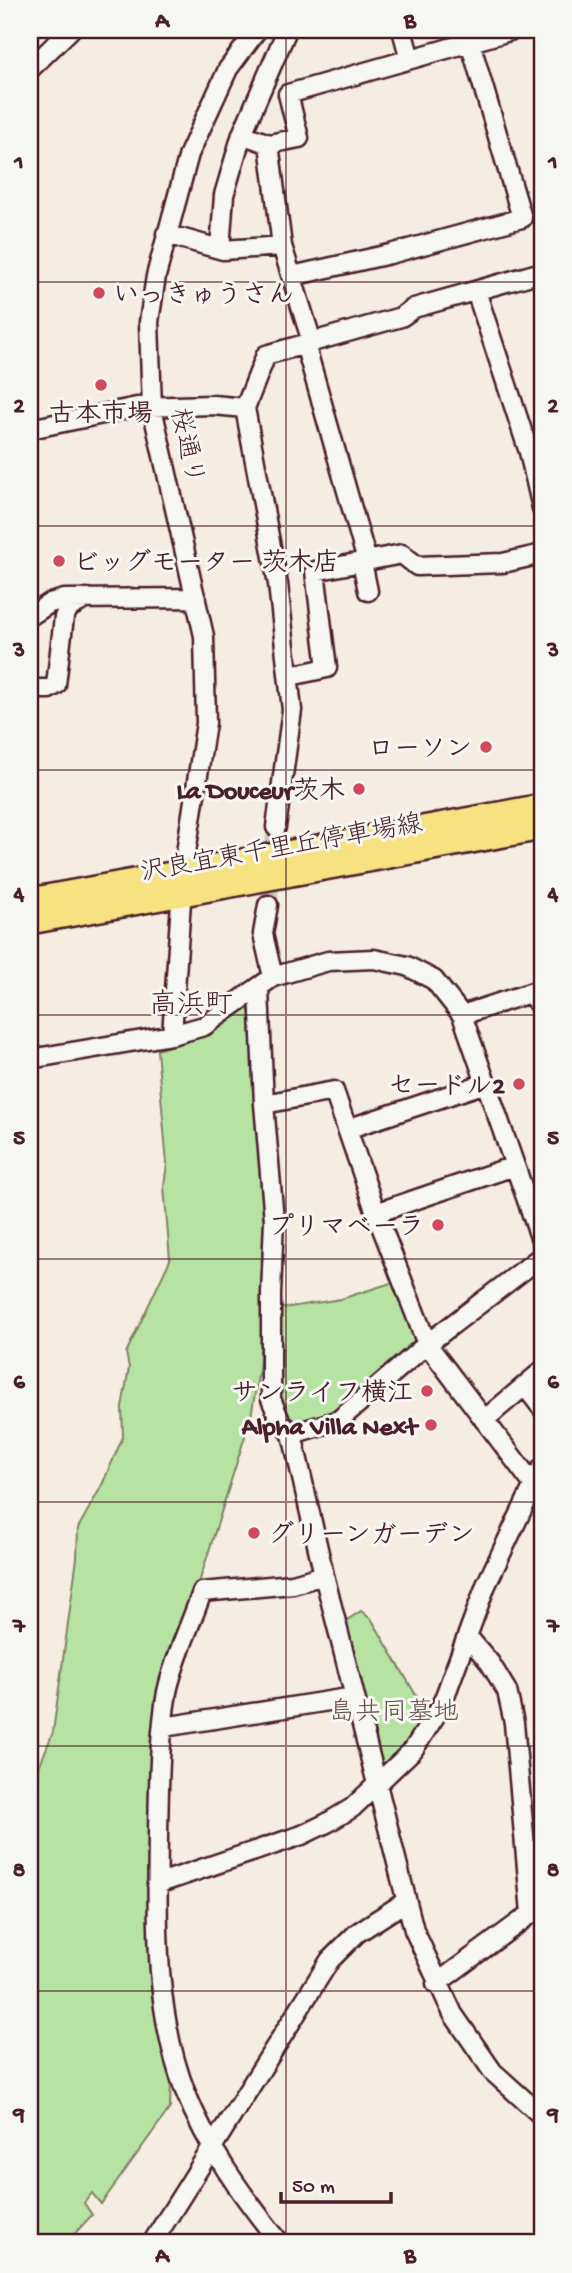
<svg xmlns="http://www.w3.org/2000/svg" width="572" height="2273" viewBox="0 0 572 2273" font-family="'Gochi Hand','Klee One',sans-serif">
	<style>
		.green { fill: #b6e3a2; stroke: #808166; stroke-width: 2 }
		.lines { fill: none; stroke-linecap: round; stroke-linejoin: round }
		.minor-tunnel { stroke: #d3c4bd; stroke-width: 18; stroke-dasharray: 18 9; stroke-linecap: butt }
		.minor-casing { stroke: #4a1f2b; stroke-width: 23 }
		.major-casing { stroke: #4a1f2b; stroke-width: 28 }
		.minor { stroke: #f6f6f2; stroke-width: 18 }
		.major { stroke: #f7e281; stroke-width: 23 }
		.grid { fill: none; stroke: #4a1f2b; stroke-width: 2; stroke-opacity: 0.55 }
		.poi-dot { fill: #d1495b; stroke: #f6f6f2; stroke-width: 2.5 }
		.labels { text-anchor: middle; stroke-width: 6; stroke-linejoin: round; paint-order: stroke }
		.poi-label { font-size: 26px; font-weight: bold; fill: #4a1f2b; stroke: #f6f6f2; text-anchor: end }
		.street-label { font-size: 26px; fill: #4a1f2b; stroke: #f6f6f2 }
		.park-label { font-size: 26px; fill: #655049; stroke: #f6f6f2 }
		.neighbourhood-label { font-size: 28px; fill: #4a1f2b; stroke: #f6f6f2 }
		.neatline { fill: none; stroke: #4a1f2b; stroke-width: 2.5 }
		.grid-label { font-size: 23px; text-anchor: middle; font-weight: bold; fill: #4a1f2b }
	</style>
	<rect width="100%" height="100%" fill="#f5ede1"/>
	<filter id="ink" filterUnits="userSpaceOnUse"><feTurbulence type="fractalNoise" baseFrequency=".0143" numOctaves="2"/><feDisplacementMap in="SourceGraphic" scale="14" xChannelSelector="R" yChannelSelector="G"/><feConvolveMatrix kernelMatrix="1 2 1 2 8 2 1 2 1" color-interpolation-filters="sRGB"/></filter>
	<g filter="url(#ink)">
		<path class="green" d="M246,1007l5,7 6,100 12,106 -10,150 -8,47 -53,169 -48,203 -2,93 7,125 16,74 -1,27 -69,96 -9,-11 -8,10 8,12 -26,28h-32l-4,-25v-399l6,-8 3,-44 14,-35 24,-174 1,-30 23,-41 22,-50 -1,-30 7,-39 -3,-15 44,-93 -6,-74 3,-22 -10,-114 46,-15z
			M394,1282l20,56 -2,12 -76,62 -42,13 -7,-3 -9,-25 2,-67 -3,-21 64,-10z
			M361,1611l11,9 48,82 15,-5 -16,32 -31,39 -7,-1 -40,-143z"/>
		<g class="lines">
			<path class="minor-tunnel" d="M268,905l8,-78"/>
			<defs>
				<path id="minor" d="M402,30l8,29
					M30,69l40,-39
					M242,134l27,10 13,102
					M269,144l30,-6 -11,-44 225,-64
					M166,234l57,16 59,-4 30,96
					M220,249l4,-54 18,-61 45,-104
					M292,276l98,-22 132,-36 -52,-176
					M476,291l53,161 13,56
					M305,344l62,217
					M30,429l107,-22 76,-2 32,3
					M362,562l6,29
					M30,616l20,-13 14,-4 132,-1
					M290,676l37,-8 -12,-97 87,-17 15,12 86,-3 39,-9
					M30,689h19l7,-4 8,-68 5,-9 18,-10
					M276,827l16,-117 -14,-126 -33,-176 21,-53 135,-38 13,-9 128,-36
					M268,905l-5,29 10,43
					M259,989l5,115 10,116 -3,74v105l10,24 11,11 32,141 90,355 39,84 40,58 49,44
					M530,993l12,16
					M462,1015l80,-26
					M172,1035l11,-163 23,-149 -2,-87 -52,-228 -3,-86 7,-46 33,-122 39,-85 29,-39
					M30,1059l142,-24 32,-9 69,-49 55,-16 46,-2 33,7 27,14 28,35 80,228
					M264,1104l70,-13 42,122 51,131 115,152
					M347,1129l139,-46
					M376,1213l138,-47
					M525,1386l17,22
					M484,1420l58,-49
					M292,1434l47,-14 88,-76 115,-88
					M468,1637l22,26 17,28 7,32 17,190
					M164,1727l190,-30
					M157,1884l145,-49 25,-12 25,-15 61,-58 28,-43 45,-122 56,-117
					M436,1984l104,-77
					M152,2243l178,-283 27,-27 48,-31
					M280,2243c-38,-48 -72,-94 -95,-152 -31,-81 -28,-171 -27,-256 1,-47 1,-97 9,-143 7,-33 24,-68 35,-100l91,-8 31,-9"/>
				<path id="major" d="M30,900l512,-94
					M30,922l512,-94"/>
			</defs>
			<use href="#minor" class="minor-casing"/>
			<use href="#major" class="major-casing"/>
			<use href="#minor" class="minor"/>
			<use href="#major" class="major"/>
		</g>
	</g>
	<path class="grid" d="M286,30v2213M30,282h512M30,526h512M30,770h512M30,1015h512M30,1259h512M30,1502h512M30,1746h512M30,1991h512"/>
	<g class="poi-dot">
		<circle cx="99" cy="293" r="7"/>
		<circle cx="101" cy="385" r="7"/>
		<circle cx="59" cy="561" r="7"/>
		<circle cx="486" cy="747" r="7"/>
		<circle cx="359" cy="789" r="7"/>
		<circle cx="519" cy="1084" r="7"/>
		<circle cx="438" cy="1225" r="7"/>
		<circle cx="427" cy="1391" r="7"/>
		<circle cx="431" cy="1425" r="7"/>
		<circle cx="254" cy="1533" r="7"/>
	</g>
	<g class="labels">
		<g class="poi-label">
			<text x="113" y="302" text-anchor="start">いっきゅうさん</text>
			<text x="101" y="421" text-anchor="middle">古本市場</text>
			<text x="73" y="570" text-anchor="start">ビッグモーター 茨木店</text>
			<text x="472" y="756">ローソン</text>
			<text x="345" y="798">La Douceur茨木</text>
			<text x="505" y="1093">セードル2</text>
			<text x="424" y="1234">プリマベーラ</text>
			<text x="413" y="1400">サンライフ横江</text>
			<text x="417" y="1434">Alpha Villa Next</text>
			<text x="268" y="1542" text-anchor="start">グリーンガーデン</text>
		</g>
		<g class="street-label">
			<text transform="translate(189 446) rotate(78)" y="9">桜通り</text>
			<text transform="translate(281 846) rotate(-10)" y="9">沢良宜東千里丘停車場線</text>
		</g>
		<g class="park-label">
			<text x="394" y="1719">島共同墓地</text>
		</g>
		<g class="neighbourhood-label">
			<text x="191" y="1012">高浜町</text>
		</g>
	</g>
	<rect width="572" height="2273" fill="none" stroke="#f6f6f2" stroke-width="77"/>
	<path d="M281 2192v10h110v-10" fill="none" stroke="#4a1f2b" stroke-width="3.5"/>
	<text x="292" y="2192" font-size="21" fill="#4a1f2b" stroke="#f6f6f2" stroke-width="5" paint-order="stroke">50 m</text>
	<rect x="38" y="38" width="496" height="2196" class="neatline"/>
	<g class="grid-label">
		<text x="162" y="27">A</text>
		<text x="410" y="27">B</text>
		<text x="19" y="168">1</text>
		<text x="553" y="168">1</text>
		<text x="19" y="412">2</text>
		<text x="553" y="412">2</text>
		<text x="19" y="656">3</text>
		<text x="553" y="656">3</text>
		<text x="19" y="900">4</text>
		<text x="553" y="900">4</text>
		<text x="19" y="1144">5</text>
		<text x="553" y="1144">5</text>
		<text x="19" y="1388">6</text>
		<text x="553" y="1388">6</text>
		<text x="19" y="1632">7</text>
		<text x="553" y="1632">7</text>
		<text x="19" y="1876">8</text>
		<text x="553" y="1876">8</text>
		<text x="19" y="2120">9</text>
		<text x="553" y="2120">9</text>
		<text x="162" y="2262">A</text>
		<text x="410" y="2262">B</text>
	</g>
</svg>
